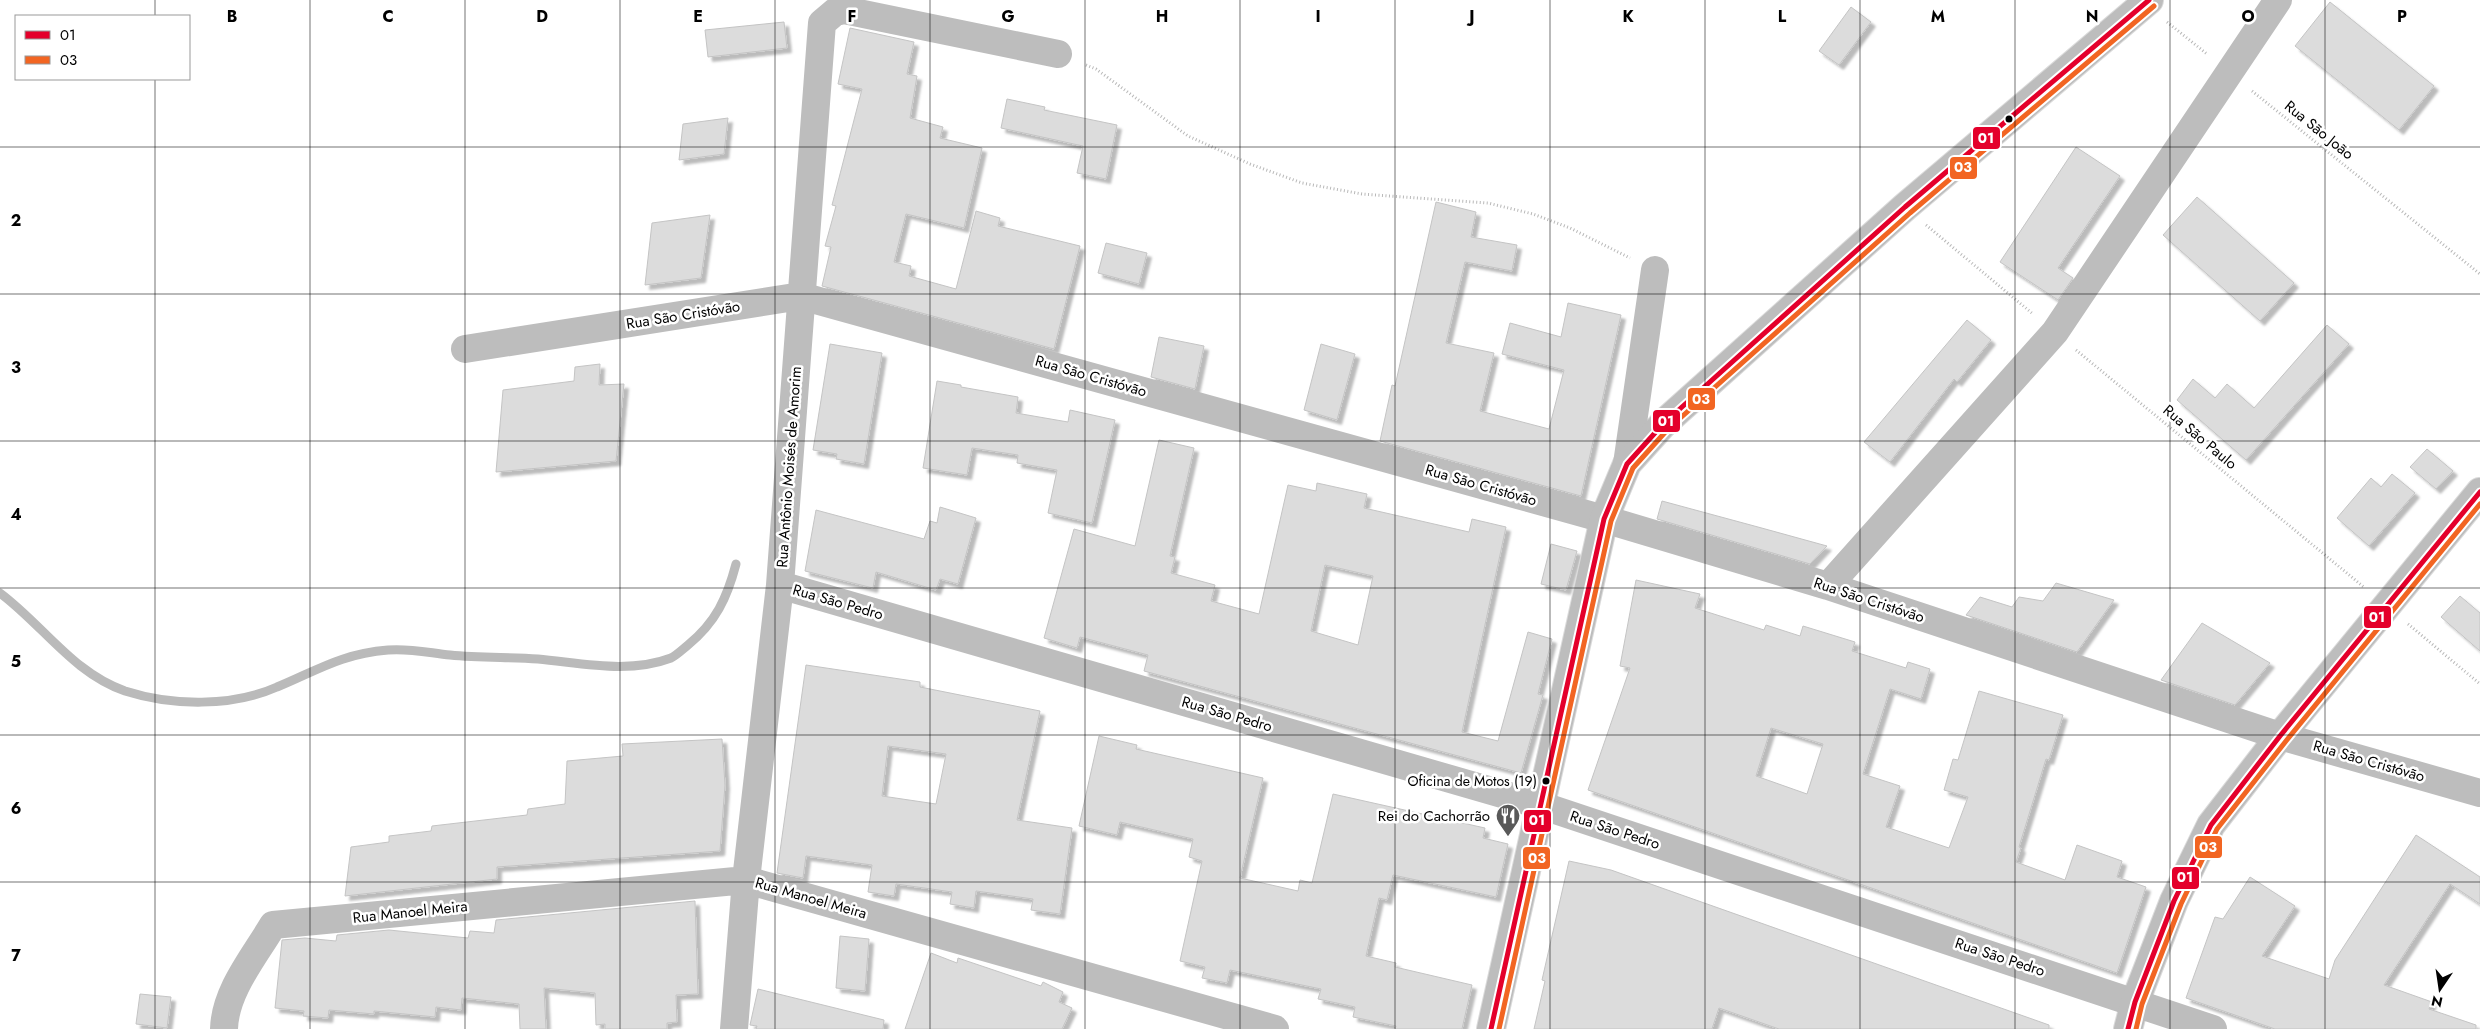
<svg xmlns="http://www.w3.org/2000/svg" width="2480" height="1029" viewBox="0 0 2480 1029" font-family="Jost,sans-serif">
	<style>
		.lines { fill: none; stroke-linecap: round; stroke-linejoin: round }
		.stream { stroke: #bababa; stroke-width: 9 }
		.building { fill: #dcdcdc; stroke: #c4c4c4; fill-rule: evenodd; filter: url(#shadow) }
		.primary-casing { stroke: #dbdbdb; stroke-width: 30 }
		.path { stroke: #b8b8b8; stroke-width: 3; stroke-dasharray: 1 2.5; stroke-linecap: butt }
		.minor { stroke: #bdbdbd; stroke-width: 28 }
		.primary { stroke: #bdbdbd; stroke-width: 28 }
		.bus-1-casing { stroke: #fff; stroke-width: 9 }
		.bus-2-casing { stroke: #fff; stroke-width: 9 }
		.bus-1 { stroke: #e4002b; stroke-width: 5 }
		.bus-2 { stroke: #f26522; stroke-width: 5 }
		.grid { fill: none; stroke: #000; stroke-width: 1; stroke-opacity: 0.55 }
		.bus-dot { fill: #000; stroke: #fff; stroke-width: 2 }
		.labels { text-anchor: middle; stroke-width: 5; stroke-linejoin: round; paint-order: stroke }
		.bus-label { font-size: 14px; fill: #000; stroke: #fff; text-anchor: end }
		.street-label { font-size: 15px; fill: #000; stroke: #fff }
		.poi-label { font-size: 15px; fill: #000; stroke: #fff; text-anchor: end }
		.grid-label { font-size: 16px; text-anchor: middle; font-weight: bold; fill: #000; stroke: #fff; stroke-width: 5; stroke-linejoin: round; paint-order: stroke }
		.line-badge { stroke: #fff; stroke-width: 2 }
		.badge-label { font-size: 14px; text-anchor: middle; font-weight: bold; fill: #fff }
	</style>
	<defs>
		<filter id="shadow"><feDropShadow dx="4.5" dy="4.5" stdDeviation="1" flood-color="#0004"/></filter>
	</defs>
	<rect width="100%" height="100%" fill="#fff"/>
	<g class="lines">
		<path class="stream" d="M0,593c43,32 73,80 125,98 47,15 107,16 152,-4 41,-17 64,-33 111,-37 21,-2 42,3 62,5 30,3 59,2 88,4 44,4 91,15 133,-1 6,-3 12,-9 17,-13 28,-23 39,-47 48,-81"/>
	</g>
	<path class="building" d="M2330,2l104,84 -35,44 -104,-84z
		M1851,7l20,15 -32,43 -20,-14z
		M784,22l3,26 -79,9 -3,-27z
		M850,28l64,14 -7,32 10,2 -7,42 33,9 -3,11 42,10 -18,80 -58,-14 -12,48 17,4 -2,10 47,13 20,-78 24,7 -2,8 82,20 -26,103 -232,-63 9,-39 -6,-1 11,-40 -4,-1 30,-116 -24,-5z
		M1007,99l38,8 -1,3 73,15 -11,54 -29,-6 6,-27 -82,-18z
		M728,118l-4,36 -45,6 4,-36z
		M2076,147l44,29 -62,92 15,10 -15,22 -58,-38z
		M2197,197l97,86 -34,38 -97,-86z
		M1436,202l40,10 -5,25 46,8 -5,26 -47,-9 -19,81 48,10 -14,58 69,18 15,-59 -62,-16 8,-31 51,14 7,-34 53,12 -40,181 -201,-55 12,-56 3,1z
		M710,215l-9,63 -56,7 7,-62z
		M1106,243l41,10 -8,31 -41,-11z
		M1967,320l24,20 -34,42 -3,-3 -64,83 -26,-20z
		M2327,325l22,19 -103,116 -69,-60 16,-21 22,19 12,-14 27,24z
		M1159,337l45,9 -9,43 -44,-12z
		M830,344l52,9 -18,111 -28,-5 1,-5 -24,-4z
		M1321,344l34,10 -18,66 -33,-10z
		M600,364l-1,21 25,-1 -8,77 -120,11 7,-82 71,-9 1,-14z
		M937,381l24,4v2l57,10 -2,16 52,9 2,-12 45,10 -23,103 -44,-10 9,-43 -40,-7 1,-8 -46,-7 -5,27 -44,-7z
		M1159,440l35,8 -24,108 5,1 -4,16 44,12 -4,16 48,13 29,-129 28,6 1,-8 50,11 -3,14 105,24 3,-13 34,8 -44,205 36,9 30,-109 24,7 -14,55 5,1 -22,78 -377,-102 4,-16 -68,-18 -3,11 -33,-10 30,-109 61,17zM1325,565l48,11 -15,69 -47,-14z
		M2427,449l26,22 -17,18 -26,-22z
		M2392,474l23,19 -46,53 -32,-28 34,-40 10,9z
		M1662,501l96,26 69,19 -17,18 -153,-45z
		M940,507l36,11 -18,66 -18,-5 -4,11 -60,-18 -3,16 -68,-17 11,-61 108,29 6,-18 7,2z
		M1551,544l26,7 -11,39 -25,-6z
		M1636,580l64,14 -5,14 69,22 2,-5 34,11 3,-10 52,16 -3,9 54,17 2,-6 22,7 -9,30 -31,-10 -27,85 37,12 -14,41 63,21 19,-51 -24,-7 9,-31 5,1 21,-69 84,24 -14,45 -3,-1 -27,88 2,1 -5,14 49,18 12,-35 45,16 -5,16 29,10 -29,86 -529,-183 42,-122 -10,-2zM1771,728l52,16 -16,50 -51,-18z
		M2056,583l58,17 -37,52 -111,-37 14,-18 32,10 7,-10 24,4z
		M2460,596l20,17v38l-39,-34z
		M2202,623l68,40 -35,42 -74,-25z
		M806,665l114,17v5l120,24 -23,109 55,8 -12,86 -29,-4 2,-11 -57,-8 -2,17 -24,-4 2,-12 -56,-8 -2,12 -26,-4 4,-27 -66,-9 -3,22 -26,-5zM888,746l58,8 -10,50 -54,-8z
		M1099,736l38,9 -1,4 127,29 -23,100 58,13 2,-11 12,3 21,-89 152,34 -2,10 25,6 -12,53 -103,-22 -6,25 -8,-2 -13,58 30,7 -1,4 77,18 -10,44h-67l1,-3 -43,-9 2,-10 -37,-8 3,-10 -91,-19 -3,13 -25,-5 3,-11 -25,-6 22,-100 -13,-4 4,-18 -73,-17 -3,13 -38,-9z
		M722,739l3,46 -5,66 -223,16v12l-152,17 6,-49 38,-5v-6l42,-5 1,-5 95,-11 1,-6 37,-5 2,-43 56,-5 -1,-12z
		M2416,835l64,42v27l-30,-20 -66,101 48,17 -3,7 47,16v4h-201l-89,-31 29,-81 8,2 27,-42 45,29 -33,50 67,23 6,-19z
		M1569,861l42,9 438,155v4h-270l-60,-21 -7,21h-178l11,-48 -3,-1z
		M695,901l3,93 -22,1 1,27 -10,1v6h-62v-5l-9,1 -1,-32 -51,-5 2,41h-26l-1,-25 -57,-6 -1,12 -25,-3 -1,10 -61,-6v3l-45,-4 -1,8 -25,-2 1,-5 -29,-3 7,-68 23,-2 31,3 1,-6 52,-5 79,8 2,-7 24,2 2,-13z
		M840,936l29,3 -4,52 -29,-3z
		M931,953l26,10 1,-5 83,28 2,-4 20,10 -4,10 13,6 -10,21h-157z
		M758,989l126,31 -1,9h-127l1,-3 -7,-1z
		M140,994l31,3 -4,31 -31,-4z"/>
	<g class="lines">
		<defs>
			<path id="primary" d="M1491,1029l113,-510 23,-55 36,-40 242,-217 244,-207
				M2128,1029l7,-27 39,-101 37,-76 69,-89 200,-244"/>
		</defs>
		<use href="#primary" class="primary-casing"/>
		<path class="path" d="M2167,22l40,32
			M1086,65l10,4 92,67 62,28 52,19 60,11 126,9 45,11 37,14 60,30
			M2252,91l228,183
			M1926,225l107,89
			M2076,350l289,238
			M2408,624l72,60"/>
		<path class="minor" d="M465,349l336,-53 803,223 224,67 452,150 200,57
			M1627,464l28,-194
			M780,585l760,220 673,224
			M1828,586l227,-254 223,-332
			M224,1029c1,-38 30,-72 49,-104l473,-45 529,149
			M734,1029l12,-149 34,-295 42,-562 13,-11 9,-2 214,44"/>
		<use href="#primary" class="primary"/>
		<defs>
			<path id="bus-1" d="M1491,1029l113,-510 23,-55 36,-40 242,-217 244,-207
				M2128,1029l7,-27 39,-101 37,-76 69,-89 200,-244"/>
			<path id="bus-2" d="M1499,1029l112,-508 22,-53 35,-39 242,-216 244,-207
				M2136,1029l6,-25 39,-100 36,-75 69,-88 194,-237"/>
		</defs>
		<use href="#bus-1" class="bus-1-casing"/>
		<use href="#bus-2" class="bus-2-casing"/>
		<use href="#bus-1" class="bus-1"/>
		<use href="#bus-2" class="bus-2"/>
	</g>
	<path class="grid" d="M155,0v16M310,0v1029M465,0v1029M620,0v1029M775,0v1029M930,0v1029M1085,0v1029M1240,0v1029M1395,0v1029M1550,0v1029M1705,0v1029M1860,0v1029M2015,0v1029M2170,0v1029M2325,0v1029M155,79v950M0,147h2480M0,294h2480M0,441h2480M0,588h2480M0,735h2480M0,882h2480"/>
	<defs>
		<symbol id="restaurant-pin" viewBox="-11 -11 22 30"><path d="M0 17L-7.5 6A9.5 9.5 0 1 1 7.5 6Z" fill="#595959" stroke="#fff"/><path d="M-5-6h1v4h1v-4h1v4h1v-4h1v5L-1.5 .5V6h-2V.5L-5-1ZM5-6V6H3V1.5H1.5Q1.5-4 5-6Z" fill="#fff"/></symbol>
	</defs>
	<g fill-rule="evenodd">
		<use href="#restaurant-pin" x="1494" y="802" width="28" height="38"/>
	</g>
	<g class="bus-dot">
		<circle cx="2009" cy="119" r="4.5"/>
		<circle cx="1546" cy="781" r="4.5"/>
	</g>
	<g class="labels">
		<g class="bus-label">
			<text x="1537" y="786">Oficina de Motos (19)</text>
		</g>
		<g class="street-label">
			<text transform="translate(2319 130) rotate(39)" y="5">Rua São João</text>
			<text transform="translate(683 315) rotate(-9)" y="5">Rua São Cristóvão</text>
			<text transform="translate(1091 376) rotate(16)" y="5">Rua São Cristóvão</text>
			<text transform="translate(2200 437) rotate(40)" y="5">Rua São Paulo</text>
			<text transform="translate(789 467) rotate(-86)" y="5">Rua Antônio Moisés de Amorim</text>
			<text transform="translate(1481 485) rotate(16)" y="5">Rua São Cristóvão</text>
			<text transform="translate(1869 600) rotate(18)" y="5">Rua São Cristóvão</text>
			<text transform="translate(838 602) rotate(16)" y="5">Rua São Pedro</text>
			<text transform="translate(1227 714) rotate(16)" y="5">Rua São Pedro</text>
			<text transform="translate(2369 761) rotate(16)" y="5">Rua São Cristóvão</text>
			<text transform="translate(1615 830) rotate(18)" y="5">Rua São Pedro</text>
			<text transform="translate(811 898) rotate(16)" y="5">Rua Manoel Meira</text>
			<text transform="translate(410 912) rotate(-6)" y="5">Rua Manoel Meira</text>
			<text transform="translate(2000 957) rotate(18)" y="5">Rua São Pedro</text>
		</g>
		<g class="poi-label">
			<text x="1490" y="821">Rei do Cachorrão</text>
		</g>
	</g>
	<g class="grid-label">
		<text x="232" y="22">B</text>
		<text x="388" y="22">C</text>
		<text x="542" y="22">D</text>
		<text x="698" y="22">E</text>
		<text x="852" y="22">F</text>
		<text x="1008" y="22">G</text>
		<text x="1162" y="22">H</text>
		<text x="1318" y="22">I</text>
		<text x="1472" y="22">J</text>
		<text x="1628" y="22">K</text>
		<text x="1782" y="22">L</text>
		<text x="1938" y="22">M</text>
		<text x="2092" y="22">N</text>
		<text x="2248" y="22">O</text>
		<text x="2402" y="22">P</text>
		<text x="16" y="226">2</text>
		<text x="16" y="373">3</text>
		<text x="16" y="520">4</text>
		<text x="16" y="667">5</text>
		<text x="16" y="814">6</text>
		<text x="16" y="961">7</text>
	</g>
	<g class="line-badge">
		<rect x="1972" y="126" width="29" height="24" rx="5" fill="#e4002b"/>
		<rect x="1949" y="156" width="29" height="24" rx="5" fill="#f26522"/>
		<rect x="1687" y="387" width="29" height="24" rx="5" fill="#f26522"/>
		<rect x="1652" y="409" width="29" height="24" rx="5" fill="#e4002b"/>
		<rect x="2363" y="605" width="29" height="24" rx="5" fill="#e4002b"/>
		<rect x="1523" y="809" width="29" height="24" rx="5" fill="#e4002b"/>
		<rect x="2194" y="835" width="29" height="24" rx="5" fill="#f26522"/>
		<rect x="1522" y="846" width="29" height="24" rx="5" fill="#f26522"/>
		<rect x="2171" y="866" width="29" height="24" rx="5" fill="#e4002b"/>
	</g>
	<g class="badge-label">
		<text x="1986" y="143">01</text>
		<text x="1963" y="172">03</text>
		<text x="1701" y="404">03</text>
		<text x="1666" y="426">01</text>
		<text x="2377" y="622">01</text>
		<text x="1537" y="825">01</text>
		<text x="2208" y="852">03</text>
		<text x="1537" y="863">03</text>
		<text x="2185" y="882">01</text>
	</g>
	<rect x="15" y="15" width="175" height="65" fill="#ffffff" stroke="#999999"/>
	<rect x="25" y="31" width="25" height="8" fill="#e4002b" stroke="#999999"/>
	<text x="60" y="40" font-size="15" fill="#000000">01</text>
	<rect x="25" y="56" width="25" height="8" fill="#f26522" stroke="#999999"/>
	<text x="60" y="65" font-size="15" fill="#000000">03</text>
	<g transform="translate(2440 989) rotate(193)" stroke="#ffffff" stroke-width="4" paint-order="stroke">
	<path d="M0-4L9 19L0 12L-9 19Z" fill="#000000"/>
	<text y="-8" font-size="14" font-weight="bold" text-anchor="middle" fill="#000000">N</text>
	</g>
</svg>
